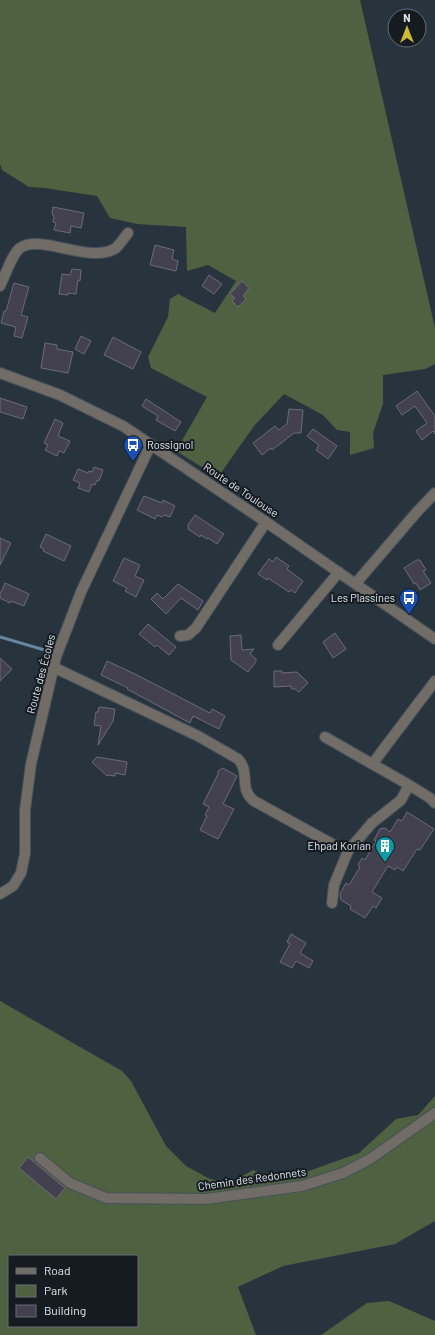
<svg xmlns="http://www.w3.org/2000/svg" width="435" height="1335" viewBox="0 0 435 1335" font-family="Barlow,sans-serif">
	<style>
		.green { fill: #4e6242; fill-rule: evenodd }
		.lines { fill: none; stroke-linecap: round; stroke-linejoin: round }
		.stream { stroke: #6686a1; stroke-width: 3 }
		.building { fill: #43404f; stroke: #6d6b7b }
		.minor-casing { stroke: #45515a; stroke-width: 12 }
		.minor { stroke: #716c66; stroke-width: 10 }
		.labels { text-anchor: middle; stroke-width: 4; stroke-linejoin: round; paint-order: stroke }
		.poi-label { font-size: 11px; fill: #e1e9f0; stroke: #151b20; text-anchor: end }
		.street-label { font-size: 11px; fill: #e1e9f0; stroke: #151b20 }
	</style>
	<rect width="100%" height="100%" fill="#27343e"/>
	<path class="green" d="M0,0h360l75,328v36l-10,5 -42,6v29l-10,29 1,15 -24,7v-23l-13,-2 -14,-15 -39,-21 -30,32 -36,51 -42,-26 31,-54 -56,-29 -3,-11 20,-40 2,-18 8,-5 37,19 21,-32 -28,-16 -21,6 -1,-44 -49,-3 -27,-6 -13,-22 -52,-8 -16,-1 -27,-17 -2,-6z
		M0,1001l122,70 9,10 35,65 20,20 22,12 20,6 25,-14 20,10 19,-3 67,-24 37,-34 22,-4 17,-19v125l-40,23 -112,22 -45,21 18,48h-256zM9,1256h128v70h-128z
		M389,1301l46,20v14h-114l46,-32z"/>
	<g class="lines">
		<path class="stream" d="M0,637l48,14"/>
	</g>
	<path class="building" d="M53,207l31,6 -3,15 -10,-2 -1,7 -16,-3 2,-7 -3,-1 1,-5 -2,-4z
		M155,245l19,5 -2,9 6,2 -2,10 -26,-6z
		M72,269l9,1 -1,11 -2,-1 -2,14 -8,-1v2l-9,-1 3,-20 8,1z
		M209,275l13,9 -8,10 -12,-8z
		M242,281l7,7 -6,8 3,3 -8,8 -6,-6 3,-3 -5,-4z
		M14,283l15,4 -8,28 7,2 -6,21 -8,-2 2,-9 -15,-4 3,-12h2z
		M81,336l10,5 -7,13 -9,-5z
		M113,337l28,15 -8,17 -29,-14z
		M45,343l12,2v4l16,3 -5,21 -27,-5z
		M417,391l18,25v18l-2,-3 -11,9 -6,-9 11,-8 -12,-17 -13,9 -6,-9z
		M0,398l27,9 -4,12 -23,-7z
		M146,399l35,23 -6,9 -19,-11 2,-4 -16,-10z
		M289,409l14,1 -2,23h-7l-22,17 -1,-2 -9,7 -9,-12 22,-17 4,4 8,-6z
		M55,419l8,4 -5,13 12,5 -6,12 -5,-2 -2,5 -12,-6 3,-5 -4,-2z
		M313,429l24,17 -9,13 -12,-9 3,-5 -12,-9z
		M94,467l9,3 -4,11 -2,-1 -2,5 -3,-1 -3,8 -11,-4 2,-5 -7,-3 5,-11 10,4 1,-2 3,1z
		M144,496l18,7 1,-3 12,6 -5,11 -6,-2 -2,2 -5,-2 -2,4 -18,-9z
		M195,515l29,19 -7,10 -9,-6 -1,1 -6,-4 -1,2 -12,-8v-4z
		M46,534l25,12 -7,15 -21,-10 1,-2 -4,-2z
		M0,538l11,5 -11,22z
		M276,557l13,9 -2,3 16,12 -8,12 -4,-3 -2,2 -21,-14 -1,2 -9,-6 11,-15 4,3z
		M124,558l16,7 -5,11 9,4 -8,17 -11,-6 2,-3 -14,-7z
		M417,560h3l6,10 -3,1 8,12 -11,7 -4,-7 -2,1 -10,-16z
		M5,583l24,11 -5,12 -13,-5 -1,2 -10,-5v-4z
		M178,584l25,17 -5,9 -17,-12 -15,16 -15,-15 6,-6 6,6z
		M148,624l28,23 -7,8 -12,-10 -2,2 -16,-13z
		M335,633l11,16 -13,9 -10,-16z
		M241,635l1,15 12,-1 -4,5 6,5v3l-8,10 -17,-12 -1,-24z
		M0,658l12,11 -12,12z
		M107,661l28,13 75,39 2,-4 13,7 -6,13 -26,-13 -3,7 -63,-34 1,-1 -27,-13z
		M274,671h8v2l15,-1 11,11 -9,9 -4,-3h-3l-1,-3 -17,1z
		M99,707l16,2 -2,12 -15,24 3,-19 -7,-1 2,-13h2z
		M97,757l30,5 -2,13 -10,-2v3l-7,-1 -1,1 -15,-14z
		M223,768l14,8 -14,28 11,5 -16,30 -18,-9 7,-14 -2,-1 4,-8 -6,-3 15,-30v-3z
		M407,812l27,17 -14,21 -3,-1 -14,22 -6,-4 -2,3 -7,-4 -16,26 10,6 -6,10 -3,-2 -8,12 -15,-9 1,-3 -10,-6 -1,-6 6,-11 3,2 11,-18 -2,-2 4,-7 3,2 11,-19 -2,-1 6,-11 5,-1 5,4 8,-13 4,2z
		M291,934l15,9 -6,10 13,8 -4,7 -13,-7 -4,7 -12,-6 10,-18 -3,-2z
		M28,1157l37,31 -9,11 -37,-31z"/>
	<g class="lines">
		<defs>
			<path id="minor" d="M0,286c5,-10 12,-32 20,-38 20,-15 71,17 96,0 4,-4 8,-10 12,-15
				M0,373l60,22 63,31 143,96 169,117
				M356,583l60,-70 19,-20
				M180,636l8,-1 8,-7 70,-106
				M278,645l61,-73
				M53,667l145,69 40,23c13,14 0,29 16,42l80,44
				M325,737l84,48 -8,15 -29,23 -24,28 -14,34 -2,18
				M373,763l62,-82
				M409,785l21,13 5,5
				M0,894l13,-8 8,-13 4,-19v-44l6,-46 25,-107 25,-65 70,-148
				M40,1158l30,25 36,15 100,1 96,-13 41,-13 27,-14 65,-46"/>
		</defs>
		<use href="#minor" class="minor-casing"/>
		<use href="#minor" class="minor"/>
	</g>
	<defs>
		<symbol id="bus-pin" viewBox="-11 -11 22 30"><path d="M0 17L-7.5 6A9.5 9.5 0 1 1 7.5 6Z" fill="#1a4fb4" stroke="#151b20"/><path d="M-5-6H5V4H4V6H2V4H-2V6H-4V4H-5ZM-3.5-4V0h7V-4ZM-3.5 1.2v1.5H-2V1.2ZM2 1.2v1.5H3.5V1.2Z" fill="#fff"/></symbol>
		<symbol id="building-pin" viewBox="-11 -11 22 30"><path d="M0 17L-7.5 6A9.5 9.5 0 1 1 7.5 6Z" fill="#0f9aa8" stroke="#151b20"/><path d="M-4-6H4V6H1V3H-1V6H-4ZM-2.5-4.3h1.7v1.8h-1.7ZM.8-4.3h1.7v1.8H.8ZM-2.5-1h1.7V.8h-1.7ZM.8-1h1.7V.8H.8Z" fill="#fff"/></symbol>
	</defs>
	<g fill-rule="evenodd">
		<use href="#bus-pin" x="122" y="434" width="22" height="30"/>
		<use href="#bus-pin" x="398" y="587" width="22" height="30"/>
		<use href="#building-pin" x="374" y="835" width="22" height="30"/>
	</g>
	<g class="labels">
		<g class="poi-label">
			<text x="147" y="449" text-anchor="start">Rossignol</text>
			<text x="395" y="602">Les Plassines</text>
			<text x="371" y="850">Ehpad Korian</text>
		</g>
		<g class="street-label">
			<text transform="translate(241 490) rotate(34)" y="4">Route de Toulouse</text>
			<text transform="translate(41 674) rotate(-75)" y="4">Route des Écoles</text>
			<text transform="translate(252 1179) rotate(-8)" y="4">Chemin des Redonnets</text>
		</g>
	</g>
	<rect x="8" y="1255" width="130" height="72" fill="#151b20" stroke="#676d73"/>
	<rect x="16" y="1268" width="20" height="6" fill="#716c66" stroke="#676d73"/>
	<text x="44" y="1275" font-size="12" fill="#e1e9f0">Road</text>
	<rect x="16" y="1285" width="20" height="12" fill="#4e6242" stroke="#676d73"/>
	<text x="44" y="1295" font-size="12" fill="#e1e9f0">Park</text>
	<rect x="16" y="1305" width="20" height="12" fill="#43404f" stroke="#676d73"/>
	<text x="44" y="1315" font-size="12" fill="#e1e9f0">Building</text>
	<g transform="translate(407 28)"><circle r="19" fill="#151b20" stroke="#676d73"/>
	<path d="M0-3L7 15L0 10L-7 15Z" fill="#ceb837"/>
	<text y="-6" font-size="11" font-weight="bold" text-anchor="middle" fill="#e1e9f0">N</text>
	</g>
</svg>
